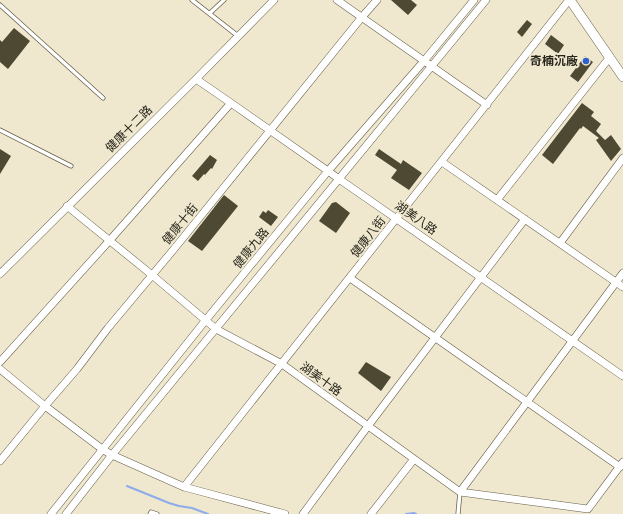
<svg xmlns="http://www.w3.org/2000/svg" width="623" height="514" viewBox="0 0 623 514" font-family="Barlow,'Noto Sans TC',sans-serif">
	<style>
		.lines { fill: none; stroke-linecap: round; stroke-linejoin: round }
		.stream { stroke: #8cabeb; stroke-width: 2 }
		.building { fill: #4e4933 }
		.service-casing { stroke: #655f49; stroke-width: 5 }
		.minor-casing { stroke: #655f49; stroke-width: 8 }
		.tertiary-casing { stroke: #655f49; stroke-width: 10 }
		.service { stroke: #fff; stroke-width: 3.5 }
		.minor { stroke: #fff; stroke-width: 7 }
		.tertiary { stroke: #fff; stroke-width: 9 }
		.poi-dot { fill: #2f5fce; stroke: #efe8cf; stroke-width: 1.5 }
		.labels { text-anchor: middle; stroke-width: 4; stroke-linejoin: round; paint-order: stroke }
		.poi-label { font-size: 12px; font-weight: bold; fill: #26241a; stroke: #efe8cf; text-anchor: end }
		.street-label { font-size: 12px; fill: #26241a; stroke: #efe8cf }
	</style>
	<rect width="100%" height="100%" fill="#efe8cf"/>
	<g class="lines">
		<path class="stream" d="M127,486l42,17 10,3 13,2 16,6
			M406,514l8,-1 2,1"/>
	</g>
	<path class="building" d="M391,0h20l6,5 -9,10z
		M527,20l5,4 -10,13 -5,-5z
		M14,28l16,13 -22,28 -8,-7v-22l2,2z
		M551,35l13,10 -6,9 -13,-10z
		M585,56l8,6 -15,20 -8,-6z
		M582,103l12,9 -3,4 10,8 -5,7 9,9 6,-5 10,14 -10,12 -15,-21 3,-2 -16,-12 -2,3 -1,-1 -27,36 -11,-9z
		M0,149l11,7 -11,18z
		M379,149l22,15 2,-4 19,13 -13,17 -18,-12 6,-8 -22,-15z
		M210,155l7,5 -5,9 -1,-1 -6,7 -1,-1 -6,7 -6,-5z
		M224,195l14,11 -36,45 -14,-10z
		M336,202l14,11 -14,20 -17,-12 13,-18z
		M268,210l10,7 -7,9 -12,-9 4,-6 3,2z
		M366,362l25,15 -10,14 -23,-18z"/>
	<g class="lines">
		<defs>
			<path id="service" d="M192,0l46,36
				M0,5l103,93
				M210,13l14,-13
				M0,130l71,36
				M150,514l1,-2 6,2
				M458,514l2,-22"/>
			<path id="minor" d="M337,0l150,105
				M196,79l35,24 97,68 11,8 284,197
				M442,162l181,125
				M497,200l113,-143
				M67,206l85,69 64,54 66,35 178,128 128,17 35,-47
				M560,243l63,-85
				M0,274l196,-195 78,-79
				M350,278l270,189
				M0,362l110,-122 121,-137
				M0,369l45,37 57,43 10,6 72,32 101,27
				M0,461l45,-55 32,-37 31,-41 66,-79 188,-232 15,-17
				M184,487l385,-487
				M460,492l163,-219
				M51,514l154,-193 123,-150 96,-110 50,-61
				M66,514l46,-59 374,-455
				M303,514l65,-88 157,-207
				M371,514l43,-55"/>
			<path id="tertiary" d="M570,0l53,77"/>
		</defs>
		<use href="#service" class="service-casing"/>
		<use href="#minor" class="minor-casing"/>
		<use href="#tertiary" class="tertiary-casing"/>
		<use href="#service" class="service"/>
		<use href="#minor" class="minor"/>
		<use href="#tertiary" class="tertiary"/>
	</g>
	<circle class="poi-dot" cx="586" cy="61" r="4"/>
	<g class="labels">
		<g class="poi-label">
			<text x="578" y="65">奇楠沉廠</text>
		</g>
		<g class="street-label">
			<text transform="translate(129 129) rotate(-45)" y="4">健康十二路</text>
			<text transform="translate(416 218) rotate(35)" y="4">湖美八路</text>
			<text transform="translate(180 224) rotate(-51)" y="4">健康十街</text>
			<text transform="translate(368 237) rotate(-52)" y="4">健康八街</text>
			<text transform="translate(251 248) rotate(-51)" y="4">健康九路</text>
			<text transform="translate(321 379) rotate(36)" y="4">湖美十路</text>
		</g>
	</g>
</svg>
